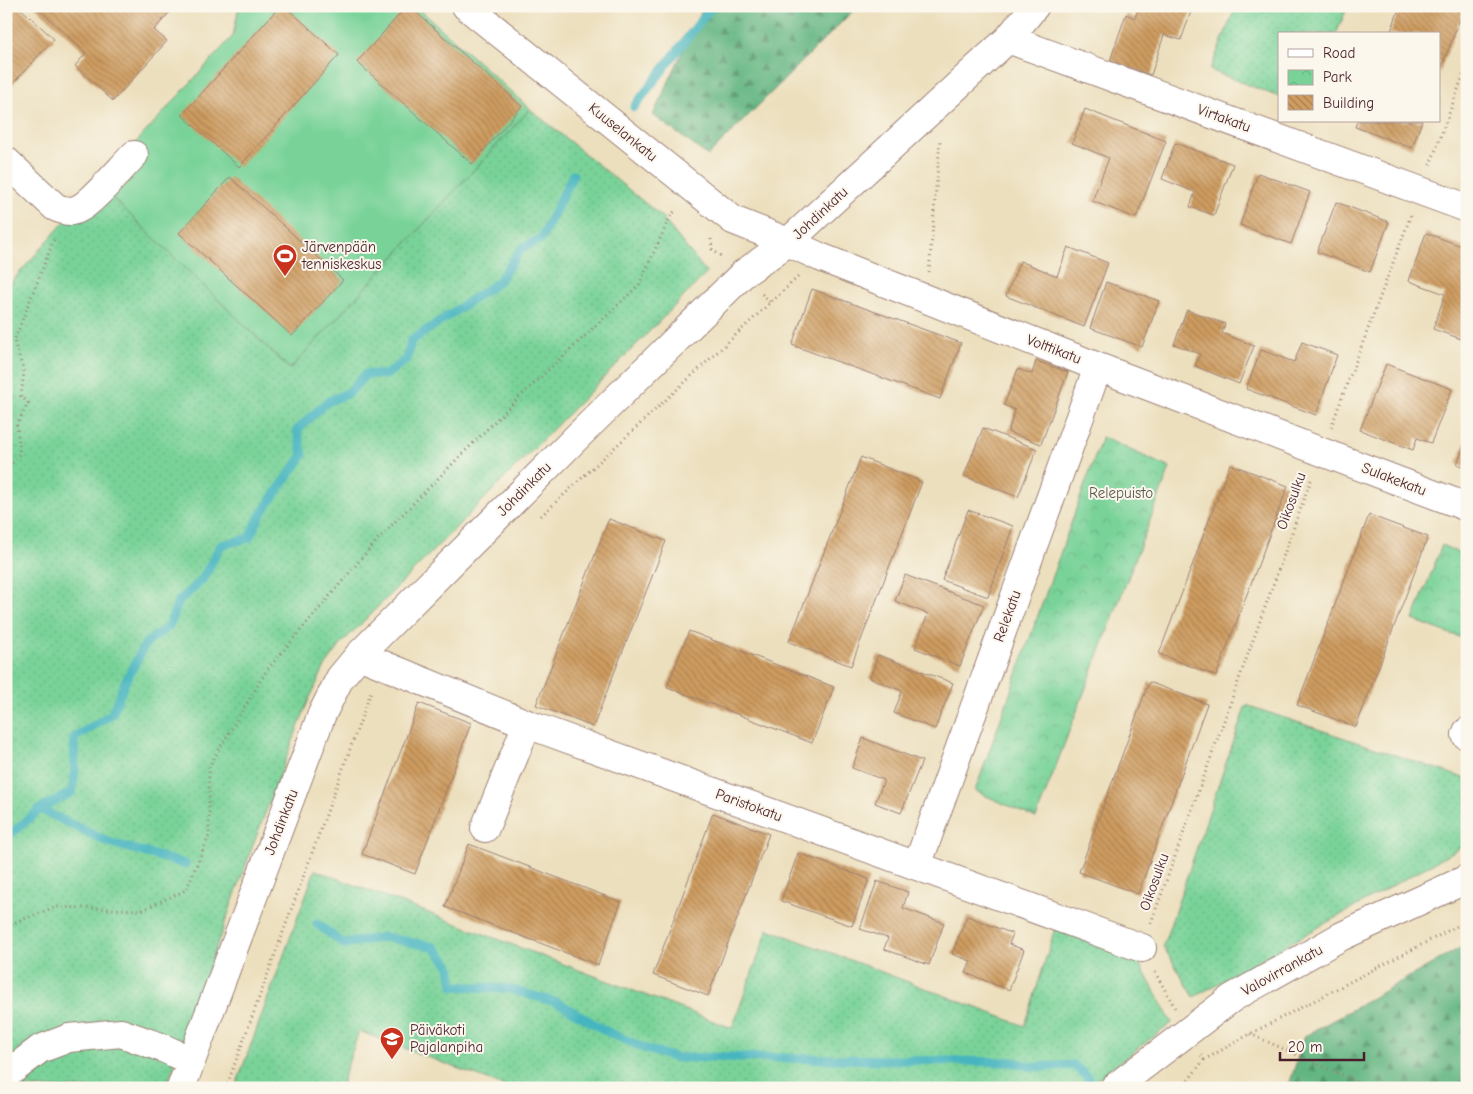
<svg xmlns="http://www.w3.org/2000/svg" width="1473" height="1094" viewBox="0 0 1473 1094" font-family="'Comic Neue',sans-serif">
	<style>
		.grass { fill: url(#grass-dots); stroke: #627962 }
		.forest { fill: url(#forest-firs); stroke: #566a56 }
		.park { fill: url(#park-crowns); stroke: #627962 }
		.garden { fill: #79d399; stroke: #627962 }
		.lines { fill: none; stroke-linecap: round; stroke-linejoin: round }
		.stream { stroke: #46b5c0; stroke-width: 9 }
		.building { fill: url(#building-back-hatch) }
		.minor-casing { stroke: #9b7f74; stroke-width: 30 }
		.path { stroke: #9b7f74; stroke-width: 3; stroke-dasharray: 1 4; stroke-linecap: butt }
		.minor { stroke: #fff; stroke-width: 28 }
		.labels { text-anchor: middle; stroke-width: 4; stroke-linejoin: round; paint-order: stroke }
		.street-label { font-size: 15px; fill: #4a1f2b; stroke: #fbf7ec }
		.poi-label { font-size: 15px; fill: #4a1f2b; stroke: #fbf7ec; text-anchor: start }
		.park-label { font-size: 15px; fill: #58554c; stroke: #fbf7ec }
	</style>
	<defs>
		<pattern id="grass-dots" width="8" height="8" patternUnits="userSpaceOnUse" patternTransform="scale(1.25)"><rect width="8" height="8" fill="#79d399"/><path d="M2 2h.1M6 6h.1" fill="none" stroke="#6ab584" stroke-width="1.8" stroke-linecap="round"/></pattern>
		<pattern id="forest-firs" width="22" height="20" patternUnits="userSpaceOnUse" patternTransform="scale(1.25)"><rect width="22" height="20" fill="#62b581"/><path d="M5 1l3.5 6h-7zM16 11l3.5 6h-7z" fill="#53936a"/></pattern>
		<pattern id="park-crowns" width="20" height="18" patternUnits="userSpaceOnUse" patternTransform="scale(1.25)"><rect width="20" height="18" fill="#79d399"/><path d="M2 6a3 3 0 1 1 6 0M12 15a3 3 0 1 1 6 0" fill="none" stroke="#6ab584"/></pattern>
		<pattern id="building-back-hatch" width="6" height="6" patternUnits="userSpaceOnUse" patternTransform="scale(1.25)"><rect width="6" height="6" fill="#ce9c60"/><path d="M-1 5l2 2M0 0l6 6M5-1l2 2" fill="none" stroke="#a97f4f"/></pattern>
	</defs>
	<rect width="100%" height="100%" fill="#fbf7ec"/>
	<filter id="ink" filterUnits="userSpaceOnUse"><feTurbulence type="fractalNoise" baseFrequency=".02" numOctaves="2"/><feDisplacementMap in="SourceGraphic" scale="10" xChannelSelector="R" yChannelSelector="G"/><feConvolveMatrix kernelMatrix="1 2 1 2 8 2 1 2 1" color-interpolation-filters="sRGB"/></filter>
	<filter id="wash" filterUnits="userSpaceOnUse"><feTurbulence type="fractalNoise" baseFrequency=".0096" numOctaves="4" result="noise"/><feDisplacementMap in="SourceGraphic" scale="20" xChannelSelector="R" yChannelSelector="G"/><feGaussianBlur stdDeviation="1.12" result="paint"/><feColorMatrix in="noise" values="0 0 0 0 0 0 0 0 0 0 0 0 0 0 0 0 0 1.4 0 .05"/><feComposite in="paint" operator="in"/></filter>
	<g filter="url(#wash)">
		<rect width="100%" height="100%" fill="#ecdfbd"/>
		<path class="grass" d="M1236,6h112l-12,28h-57v63l-69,-27z
			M530,109l131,107 46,57 -365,370 -18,25 -17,36 -57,149 -84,235h-144l-16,-12v-788l92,-104 192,185z
			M1246,705l221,74v65l-273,153 -31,-51z
			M315,870l417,158 36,-99 257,97 30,-98 81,29 36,66 -87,65h-576l-150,-57 -19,57h-105z"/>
		<path class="forest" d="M704,6h154l-150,150 -55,-41z
			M1467,944v144h-179l17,-52z"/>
		<path class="park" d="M1102,437l68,31 -134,350 -61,-27z
			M1442,545l25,12v83l-54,-20z"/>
		<path class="garden" d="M239,6h177l114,103 -240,260 -192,-185 135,-148z"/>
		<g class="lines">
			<path class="stream" d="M634,107l78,-101
				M40,809l68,33 77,22
				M6,835l6,-2 28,-24 32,-17 3,-22 -1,-32 38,-24 13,-32 21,-39 23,-17 10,-25 23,-21 19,-35 28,-7 12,-24 42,-59 -6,-25 30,-28 23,-10 16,-18 20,1 21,-16 4,-18 87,-59 24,-34 19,-9 32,-64
				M317,924l27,20 40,-7 50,10 16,19 3,20 56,3 50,14 47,28 40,18 30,9 46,-1 290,5 21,5 41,-2 15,14"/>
		</g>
		<g id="blocks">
			<path class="building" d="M6,6h12l36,33 -48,52z
				M35,6h140l-21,24 13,11 -54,60 -38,-35 11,-13z
				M280,6h5l54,49 -100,112 -57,-52z
				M407,6h2l113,100 -50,58 -115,-102z
				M1139,6h54l-12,34 -17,-5 -13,40 -41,-14 16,-47 9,4z
				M1400,6h65l-26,68v-40h-49z
				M1085,109l81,32 -30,77 -44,-17 17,-43 -37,-15z
				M1357,121h65l-10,27 -57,-21z
				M1175,143l58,21 -19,51 -24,-8 5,-15 -33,-13z
				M1258,173l52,19 -19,52 -51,-19z
				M230,177l113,103 -51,56 -113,-103z
				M1336,202l53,20 -19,50 -53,-20z
				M1426,233l41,15v84l-3,8 -31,-11 12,-35 -36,-13z
				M1068,247l40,16 -24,64 -78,-31 14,-35 37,15z
				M1106,282l53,19 -17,46 -52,-19z
				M812,289l149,54 -21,56 -148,-54z
				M1187,310l38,14 -3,9 32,13 -15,38 -44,-18 5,-12 -26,-10z
				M1302,342l35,13 -21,60 -70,-26 15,-39 33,12z
				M1036,361l32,11 -27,72 -33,-12 7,-22 -11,-5 14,-36 14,5z
				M1386,364l66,25 -21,54 -14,-5 -4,12 -53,-20z
				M983,428l54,21 -19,48 -54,-21z
				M1467,438v30l-10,-4z
				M861,457l61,25 -71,184 -62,-24z
				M1230,464l58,22 -72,190 -57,-22z
				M968,510l45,16 -25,71 -46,-17z
				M1369,515l59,22 -72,190 -59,-22z
				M609,519l57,22 -73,186 -57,-22z
				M905,575l79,30 -24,61 -45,-18 13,-34 -33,-13z
				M689,631l145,56 -22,56 -145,-56z
				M878,655l75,28 -18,46 -41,-16 8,-22 -32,-13z
				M1149,682l58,22 -69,190 -59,-22z
				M419,703l52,20 -56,151 -53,-20z
				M863,738l59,23 -21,52 -26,-10 9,-23 -32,-12z
				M713,813l56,21 -61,162 -55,-21z
				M469,844l152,58 -23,63 -153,-58z
				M798,853l71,26 -17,47 -71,-25z
				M877,881l31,11 -5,16 41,15 -15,42 -45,-16 4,-11 -28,-9z
				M967,916l46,18 -4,10 15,6 -15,40 -43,-17 5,-12 -19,-7z"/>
		</g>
	</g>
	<g filter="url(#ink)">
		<use href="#blocks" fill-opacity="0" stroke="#9b7f74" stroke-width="1"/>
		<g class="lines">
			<defs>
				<path id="minor" d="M466,6l267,214 55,22 32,15 278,110 369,140
					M1008,39l459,169
					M6,161l49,46c7,3 15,6 23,2 13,-5 44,-42 56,-54
					M359,655l168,69 615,224
					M1466,735l1,-3
					M485,828l42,-104
					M917,866l181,-499
					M6,1075l34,-26 29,-11 52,-5 42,15 28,13
					M181,1088l141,-374 18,-36 19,-23 220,-220 164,-161 45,-32 220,-203 27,-33
					M1114,1088l118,-90 110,-62 125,-57"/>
			</defs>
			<use href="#minor" class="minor-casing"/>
			<path class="path" d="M1430,165l37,-100
				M711,239l1,10 10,8
				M929,272l11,-131
				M762,294l9,9
				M1331,427l80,-212
				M6,471l14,-18 -3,-28 11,-22 -7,-7 3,-24 -10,-31 41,-104
				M541,516l257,-239
				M1151,923l161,-446
				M6,926l49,-19 87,3 44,-20 23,-54v-70l58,-96 111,-131 132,-133 129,-121 31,-68 7,-8
				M1155,972l20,36
				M1250,1034l104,46 10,8
				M1204,1060l46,-26 217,-113
				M226,1088l146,-399
				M1182,1088l22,-28 -3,-5"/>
			<use href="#minor" class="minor"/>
		</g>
	</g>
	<defs>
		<symbol id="stadium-pin" viewBox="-11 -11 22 30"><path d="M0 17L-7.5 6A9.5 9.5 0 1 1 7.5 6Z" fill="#c8321e" stroke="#fbf7ec"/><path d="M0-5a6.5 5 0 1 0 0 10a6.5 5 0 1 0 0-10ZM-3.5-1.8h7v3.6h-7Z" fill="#fff"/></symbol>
		<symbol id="school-pin" viewBox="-11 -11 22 30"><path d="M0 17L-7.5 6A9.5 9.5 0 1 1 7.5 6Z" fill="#c8321e" stroke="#fbf7ec"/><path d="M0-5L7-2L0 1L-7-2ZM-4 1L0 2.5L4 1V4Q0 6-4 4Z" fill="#fff"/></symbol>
	</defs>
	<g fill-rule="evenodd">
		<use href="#stadium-pin" x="271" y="242" width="28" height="38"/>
		<use href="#school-pin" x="378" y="1025" width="28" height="38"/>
	</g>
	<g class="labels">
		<g class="street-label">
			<text transform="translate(1224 118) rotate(20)" y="5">Virtakatu</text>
			<text transform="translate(623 132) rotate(39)" y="5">Kuuselankatu</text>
			<text transform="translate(820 213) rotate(-43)" y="5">Johdinkatu</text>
			<text transform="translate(1054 349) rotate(21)" y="5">Volttikatu</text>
			<text transform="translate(1394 479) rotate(21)" y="5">Sulakekatu</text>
			<text transform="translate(524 489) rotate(-45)" y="5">Johdinkatu</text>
			<text transform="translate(1291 501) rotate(-70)" y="5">Oikosulku</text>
			<text transform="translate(1007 616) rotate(-70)" y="5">Relekatu</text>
			<text transform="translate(749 805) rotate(20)" y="5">Paristokatu</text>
			<text transform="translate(281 822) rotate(-69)" y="5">Johdinkatu</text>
			<text transform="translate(1154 882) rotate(-70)" y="5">Oikosulku</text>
			<text transform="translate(1282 970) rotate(-29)" y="5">Valovirrankatu</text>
		</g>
		<g class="poi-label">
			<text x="302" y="252">Järvenpään<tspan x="302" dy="17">tenniskeskus</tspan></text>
			<text x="410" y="1035">Päiväkoti<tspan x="410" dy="17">Pajalanpiha</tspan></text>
		</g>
		<g class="park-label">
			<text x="1121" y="498">Relepuisto</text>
		</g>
	</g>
	<rect width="1473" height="1094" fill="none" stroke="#fbf7ec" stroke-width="25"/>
	<rect x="1278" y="32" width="162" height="90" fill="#fbf7ec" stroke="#b4a19f"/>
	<rect x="1288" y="49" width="25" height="8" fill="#ffffff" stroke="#b4a19f"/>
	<text x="1323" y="58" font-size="15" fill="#4a1f2b">Road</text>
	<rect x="1288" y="70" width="25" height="15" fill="url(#park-crowns)" stroke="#b4a19f"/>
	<text x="1323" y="82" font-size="15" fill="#4a1f2b">Park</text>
	<rect x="1288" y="95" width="25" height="15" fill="url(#building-back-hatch)" stroke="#b4a19f"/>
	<text x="1323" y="108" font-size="15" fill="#4a1f2b">Building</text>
	<path d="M1280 1052v8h84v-8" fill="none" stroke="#4a1f2b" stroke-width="2.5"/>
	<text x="1288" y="1052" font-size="15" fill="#4a1f2b" stroke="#fbf7ec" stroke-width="4" paint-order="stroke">20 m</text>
</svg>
